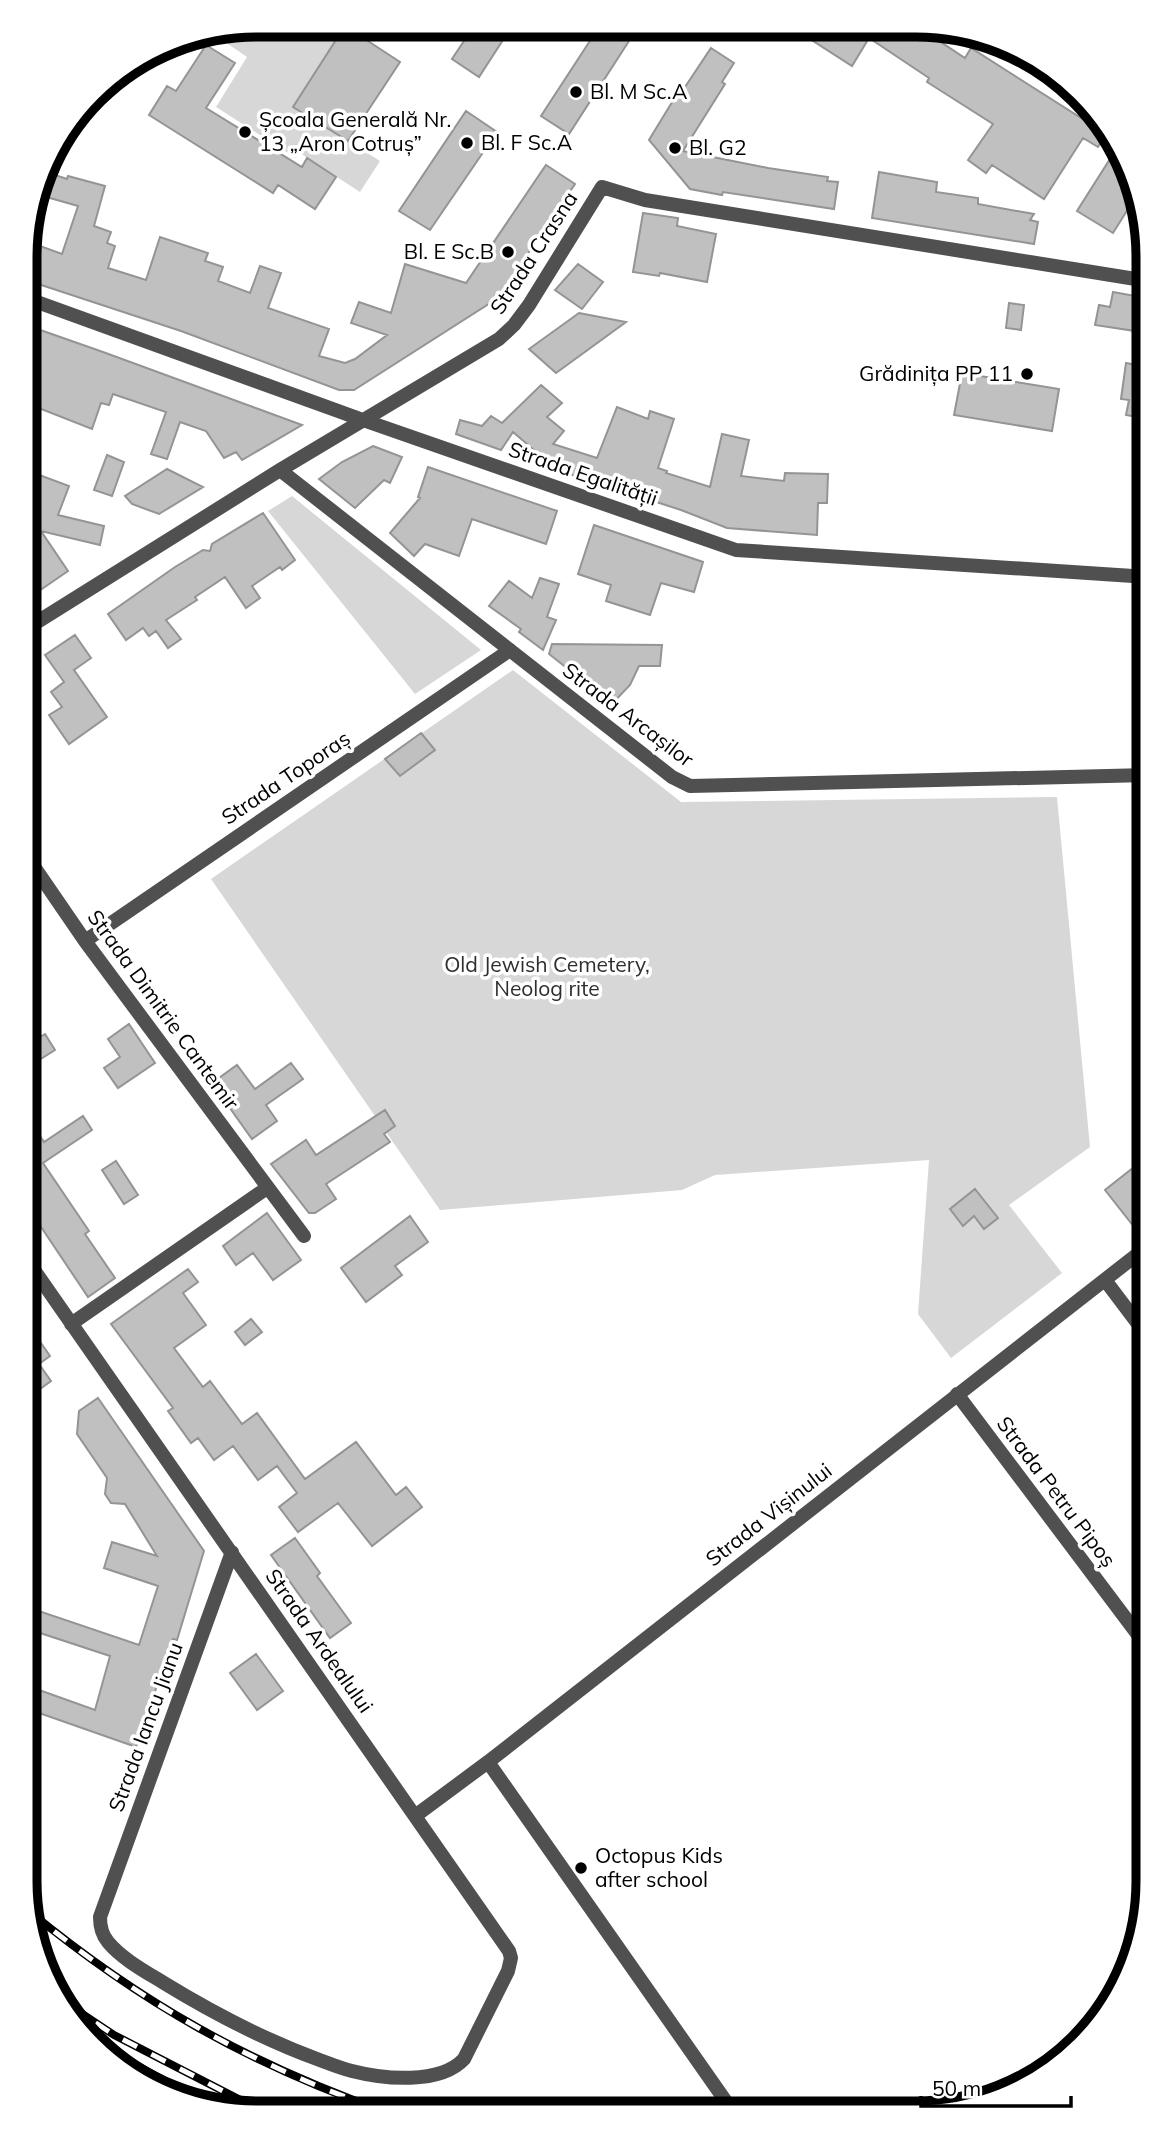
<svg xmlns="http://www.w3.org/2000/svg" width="1173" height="2138" viewBox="0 0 1173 2138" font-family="Mulish,sans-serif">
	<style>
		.green { fill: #d7d7d7 }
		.building { fill: #c0c0c0; stroke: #949494; stroke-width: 2 }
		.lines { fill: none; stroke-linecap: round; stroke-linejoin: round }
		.minor { stroke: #505050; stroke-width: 14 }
		.rail-casing { stroke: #000; stroke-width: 8 }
		.rail { stroke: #fff; stroke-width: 5; stroke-dasharray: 16; stroke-linecap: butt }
		.poi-dot { fill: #000; stroke: #fff; stroke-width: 2.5 }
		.labels { text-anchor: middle; stroke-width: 7; stroke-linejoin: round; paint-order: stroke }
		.poi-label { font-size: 21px; fill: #000; stroke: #fff; text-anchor: start }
		.street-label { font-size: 21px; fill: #000; stroke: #fff }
		.park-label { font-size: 21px; fill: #2e2e2e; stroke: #fff }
		.rim { fill: none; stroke: #000; stroke-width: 9 }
	</style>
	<rect width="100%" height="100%" fill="#fff"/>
	<path class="green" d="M257,25l88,1 -51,81 86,54 -20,31 -60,-39 -4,5 -80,-51 31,-50 -35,-24z
		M292,496l189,154 -66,44 -147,-183z
		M513,670l168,132 376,-5 33,350 -81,58 53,68 -111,85 -33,-44 11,-154 -214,15 -33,15 -242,20 -229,-331z"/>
	<path class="building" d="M345,26l55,36 -52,79 -55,-34z
		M474,26h38l-33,51 -27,-18z
		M599,27h39l-69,107 -28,-18z
		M793,28l128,1 44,29 6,-10 132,84 2,4 -7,11 -15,-9 -39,61 -52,-34 -6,8 -18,-13 25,-36 -66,-42 2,-4 -60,-40 -17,28z
		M206,45l29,18 -29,45 96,59 5,-9 29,19 -21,32 -37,-24 -5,8 -124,-78 18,-29 9,5z
		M711,48l23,15 -12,19 3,2 -42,67 85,17 60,9 -1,4 11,1 -4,27 -111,-17 -1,3 -32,-6 -41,-49 28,-46 2,2z
		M466,111l31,21 -67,98 -31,-19z
		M1110,159l19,12 7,11 5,31 -11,-7 -17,27 -36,-22z
		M546,165l29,19 -77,114 -144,92h-15l-158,-59 -155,-51v-39l36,13 16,-48 -42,-12 7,-23 24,8 1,-3 37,10 -11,40 17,6 -4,11 8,3 -7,22 38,12 14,-43 48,16 -3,8 18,6 -5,14 32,12 10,-27 21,7 -13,35 61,21 -10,27 26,7 10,-4 32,-24 -36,-12 8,-21 32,11 14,-49 61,19z
		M879,172l58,10 -1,10 42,6v6l56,10 -4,6 8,2 -4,22 -162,-26z
		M643,213l35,5 -1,8 39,8 -9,48 -47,-9 -1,3 -26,-4z
		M578,264l25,18 -21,27 -27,-19z
		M1113,292l28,5 -6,34 -40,-6 4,-20 11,2z
		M1009,303l15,2 -3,25 -15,-2z
		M579,313l47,9 -70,51 -27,-24z
		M26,325l77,27 199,73 -60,35 -6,-8 -12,6 -18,-27 -26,-9 -13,37 -16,-5 15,-42 -53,-18 -4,11 -8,-2 -9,26 -66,-26z
		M1126,363l22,4v52l-22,-4 3,-15 -8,-1z
		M962,373l97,16 -7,42 -98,-16z
		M541,385l21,18 -15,14 17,14 -11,13 44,14 20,-51 31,12 2,-8 24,8 -16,49 9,3 -1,2 44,14 12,-53 27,6 -8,36 43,5 1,-8 43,1 -1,29h-9l-1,32 -90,-7 -46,-18 -124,-40 -44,-38 -12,18 -45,-16 4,-14 22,6 9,-10 11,7z
		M373,446l29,11 -12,26 -6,-3 -29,28 -36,-29 23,-17z
		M107,455l17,7 -12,34 -18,-6z
		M428,467l129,44 -11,33 -74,-25 -13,37 -34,-12 -11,12 -24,-23 30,-35 -2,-1z
		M167,469l36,18 -44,27 -27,-10 -7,-8z
		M26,470l43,16 -11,29 46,11 -4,19 -59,-14 27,40 -35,24 -1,-2 -6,4z
		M263,513l32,47 -13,10 -2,-3 -28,19 8,12 -14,10 -21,-31 -30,20 2,3 -31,20 15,19 -13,9 -12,-17 -7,5 -6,-8 -17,12 -18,-26 67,-47 28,-17 7,1 2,-7z
		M594,525l109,37 -9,30 -33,-9 -11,32 -44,-14 5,-16 -33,-11z
		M540,578l19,6 -12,33 9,3 -13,30 -24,-18 2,-3 -32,-23 20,-25 23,17z
		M75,635l16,23 -17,12 33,47 -38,27 -20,-29 13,-8 -11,-15 13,-10 -19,-27z
		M552,644l110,1 -2,21h-21l-9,19 -18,19 -63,-50z
		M421,733l14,17 -35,26 -15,-17z
		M129,1024l26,39 -37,25 -14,-20 16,-11 -12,-18z
		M45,1034l10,16 -30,19v-23z
		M291,1063l12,16 -37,26 11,16 -25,18 -40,-56 25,-18 18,24z
		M385,1110l10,16 -11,8 6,8 -64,42 10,15 -21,14h-6l-38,-49 35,-24 10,15z
		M25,1114l19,28 39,-26 9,14 -49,33 46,68 -4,3 30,44 -27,19 -63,-94z
		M1148,1156v61l-13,11 -30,-38z
		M116,1161l22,34 -14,9 -22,-34z
		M975,1189l23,29 -14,11 -10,-13 -11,10 -13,-17z
		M267,1213l34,47 -28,20 -20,-27 -17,12 -13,-19z
		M410,1216l18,26 -33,24 7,9 -36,27 -25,-34z
		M188,1269l10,13 -15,11 23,32 -32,23 29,39 7,-6 32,43 15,-11 48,66 51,-37 40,53 10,-8 16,20 -50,39 -34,-43 -40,29 -19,-25 18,-14 -20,-27 -19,14 -25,-34 -19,14 -16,-22 -7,5 -23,-32 5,-3 -62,-84z
		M251,1319l11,13 -17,13 -10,-13z
		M25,1320l25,36 -11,8 12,17 -26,19z
		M98,1398l106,153 -27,89 -4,-1 -37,108 -111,-39v-23l70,25 15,-54 -85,-28 5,-20 109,37 19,-59 -54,-18 8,-26 45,14 -32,-52 -14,-1 -6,-9 2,-16 -30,-44 2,-23z
		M295,1538l25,35 -3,3 34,47 -21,15 -59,-83z
		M256,1654l27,37 -26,19 -27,-37z"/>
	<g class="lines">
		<path class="minor" d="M26,298l337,122 373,130 412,27
			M280,470l392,307 18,9 458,-11
			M26,629l254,-159 219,-131 15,-14 15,-20 73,-118 43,13 503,81
			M26,855l59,86 219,295
			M85,941l425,-291
			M25,1257l484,694 2,7 -3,13 -44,88c-24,26 -81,20 -112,12 -12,-3 -24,-8 -35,-12 -54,-20 -104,-46 -153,-76 -18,-11 -42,-24 -56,-41 -6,-7 -8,-16 -8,-25l132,-365
			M1105,1280l43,57
			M71,1324l196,-136
			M957,1394l191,254
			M488,1762l246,351
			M415,1816l73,-54 660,-516"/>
		<defs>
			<path id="rail" d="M29,1911c112,92 221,153 357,201
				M69,2005l45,30 150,77
				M88,2033l46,31 83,45"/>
		</defs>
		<use href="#rail" class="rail-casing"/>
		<use href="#rail" class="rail"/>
	</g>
	<g class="poi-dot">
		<circle cx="576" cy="92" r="7"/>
		<circle cx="245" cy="132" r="7"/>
		<circle cx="467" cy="143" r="7"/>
		<circle cx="675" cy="148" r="7"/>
		<circle cx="508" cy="252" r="7"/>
		<circle cx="1027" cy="374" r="7"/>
		<circle cx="581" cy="1868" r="7"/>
	</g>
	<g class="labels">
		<g class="poi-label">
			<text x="590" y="99">Bl. M Sc.A</text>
			<text x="259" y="127">Școala Generală Nr.<tspan x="259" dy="24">13 „Aron Cotruș”</tspan></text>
			<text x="481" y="150">Bl. F Sc.A</text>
			<text x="689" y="155">Bl. G2</text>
			<text x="494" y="259" text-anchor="end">Bl. E Sc.B</text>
			<text x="1013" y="381" text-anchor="end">Grădinița PP 11</text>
			<text x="595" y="1863">Octopus Kids<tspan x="595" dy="24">after school</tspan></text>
		</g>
		<g class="street-label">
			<text transform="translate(534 253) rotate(-57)" y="7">Strada Crasna</text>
			<text transform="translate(583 474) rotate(19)" y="7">Strada Egalității</text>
			<text transform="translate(628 715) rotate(37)" y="7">Strada Arcașilor</text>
			<text transform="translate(286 778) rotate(-34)" y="7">Strada Toporaș</text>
			<text transform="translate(163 1010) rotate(54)" y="7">Strada Dimitrie Cantemir</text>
			<text transform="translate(1056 1492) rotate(53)" y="7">Strada Petru Pipoș</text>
			<text transform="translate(769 1515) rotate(-38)" y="7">Strada Vișinului</text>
			<text transform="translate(319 1641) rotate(55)" y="7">Strada Ardealului</text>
			<text transform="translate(146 1727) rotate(-70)" y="7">Strada Iancu Jianu</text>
		</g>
		<g class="park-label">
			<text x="547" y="972">Old Jewish Cemetery,<tspan x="547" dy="24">Neolog rite</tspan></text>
		</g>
	</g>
	<path d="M0 0H1173V2138H0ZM257 37H916A220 220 0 0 1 1136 257V1881A220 220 0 0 1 916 2101H257A220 220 0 0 1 37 1881V257A220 220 0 0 1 257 37Z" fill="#fff" fill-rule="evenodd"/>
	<path class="rim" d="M257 37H916A220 220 0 0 1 1136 257V1881A220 220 0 0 1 916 2101H257A220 220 0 0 1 37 1881V257A220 220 0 0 1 257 37Z"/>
	<path d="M921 2096v10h150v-10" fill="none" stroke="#000000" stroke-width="3.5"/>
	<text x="932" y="2096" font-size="21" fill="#000000" stroke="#ffffff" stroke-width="5" paint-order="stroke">50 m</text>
</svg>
